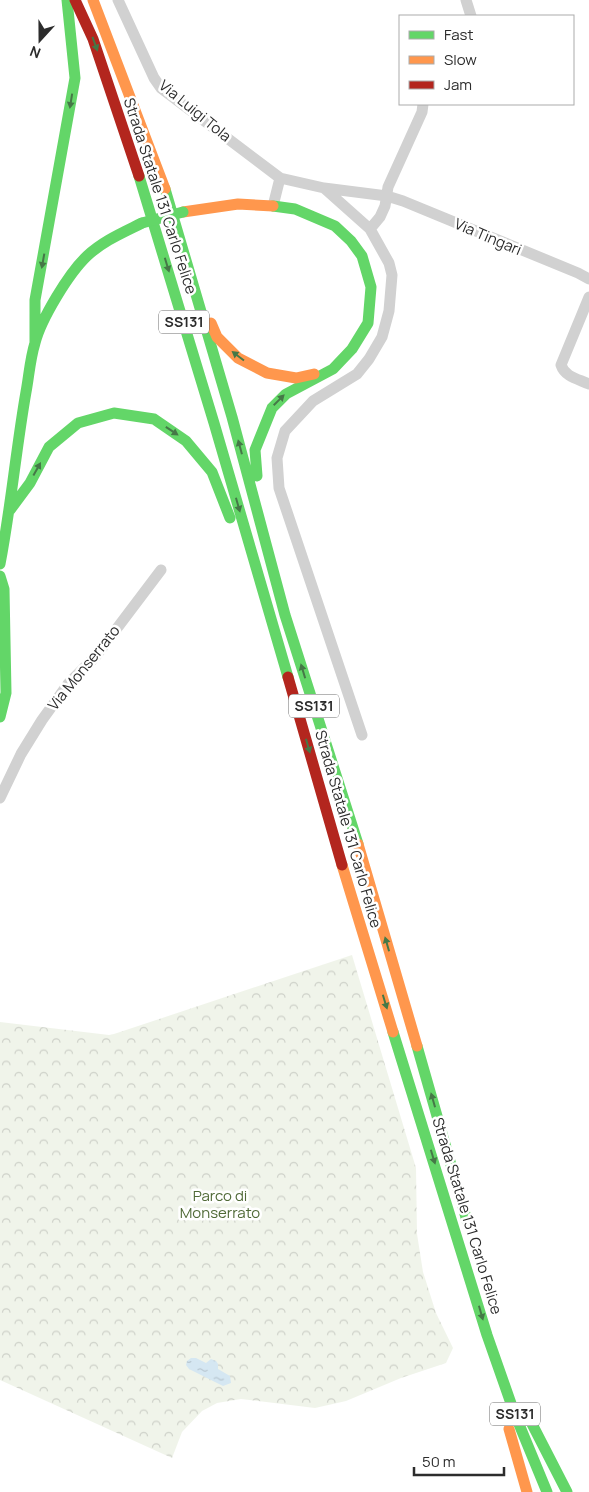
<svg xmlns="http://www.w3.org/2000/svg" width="589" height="1492" viewBox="0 0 589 1492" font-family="Manrope,sans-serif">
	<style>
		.park { fill: url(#park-crowns) }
		.water { fill: url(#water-ripples) }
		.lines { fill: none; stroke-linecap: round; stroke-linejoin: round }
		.street { stroke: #d1d1d1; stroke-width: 11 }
		.fast { stroke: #63d668; stroke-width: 11 }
		.slow { stroke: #ff974d; stroke-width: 11 }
		.jam { stroke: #b3261e; stroke-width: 11 }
		.fast-bridge { stroke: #63d668; stroke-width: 11 }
		.oneway { fill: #457847 }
		.labels { text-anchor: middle; stroke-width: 5; stroke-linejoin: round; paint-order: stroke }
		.shield { fill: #fff; stroke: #6b6b6b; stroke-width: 1 }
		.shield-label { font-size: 14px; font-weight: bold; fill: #2c2c2c }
		.street-label { font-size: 15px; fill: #2c2c2c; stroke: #fff }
		.park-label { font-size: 15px; fill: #506a37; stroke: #fff }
	</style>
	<defs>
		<pattern id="park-crowns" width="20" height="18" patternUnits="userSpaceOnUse" patternTransform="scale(1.25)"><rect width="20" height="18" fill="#f0f4ea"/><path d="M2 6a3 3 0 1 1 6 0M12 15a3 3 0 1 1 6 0" fill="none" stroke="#ced1c9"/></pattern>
		<pattern id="water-ripples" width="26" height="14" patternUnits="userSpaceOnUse" patternTransform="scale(1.25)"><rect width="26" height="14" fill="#d5e7f2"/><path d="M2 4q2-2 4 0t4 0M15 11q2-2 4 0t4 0" fill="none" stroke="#b7c6d0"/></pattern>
	</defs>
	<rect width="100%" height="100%" fill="#fff"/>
	<path class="park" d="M352,955l64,213 1,66 6,38 13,41 17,35 -7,15 -45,15 -55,23 -31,7 -74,-9 -24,4 -15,8 -20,21 -10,26 -172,-78v-358l109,13 5,-1z"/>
	<path class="water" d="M191,1358h5l10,5 5,-4 5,2 2,3v5l12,7 1,7 -8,3 -34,-17 -3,-4 1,-4z"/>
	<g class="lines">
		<path class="street" d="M118,0l36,78 7,10 119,90 44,10 63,8 16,5 175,72 11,6
			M466,0l5,16
			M324,188l46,41 19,34 3,12 -3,36 -7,26 -13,22 -12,15 -44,27 -28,30 -8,27 2,30 83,247
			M273,206l7,-28
			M370,229l10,-12 5,-11 3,-19 34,-75 1,-8
			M589,297l-28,68c4,12 17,14 28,19
			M0,798l21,-44 21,-34 26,-36 28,-28 65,-86"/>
		<path class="fast" d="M139,176l75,247 74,254
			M165,189l67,228 53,198 73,229
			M35,342v-42l40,-222 -8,-78
			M257,476l-2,-26 17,-42 14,-14 47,-25 19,-20 16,-26 3,-36 -9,-31 -11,-15 -16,-15 -40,-17 -22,-3
			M10,510l20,-27 19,-36 29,-24 36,-10 40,6 32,22 26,31 18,46
			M0,564c11,-57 16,-115 26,-172 3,-16 4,-33 9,-49 6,-24 34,-70 52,-87 16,-15 35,-23 55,-33
			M0,576l4,13 2,104 -6,24
			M393,1032l94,303 27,77 33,80
			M417,1046l50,175
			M530,1420l37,72"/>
		<path class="slow" d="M93,0l72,189
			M183,212l55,-8 35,2
			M211,323l6,14 21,21 29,15 29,5 18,-4
			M358,844l59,202
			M342,865l51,167
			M509,1429l18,63"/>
		<path class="jam" d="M75,0l18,39 46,137
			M288,677l54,188"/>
		<path class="fast-bridge" d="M142,223l41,-11"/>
	</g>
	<defs><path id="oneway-solid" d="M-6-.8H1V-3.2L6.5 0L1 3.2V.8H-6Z" transform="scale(1.25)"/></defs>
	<g class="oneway">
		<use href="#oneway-solid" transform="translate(95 44) rotate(70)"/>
		<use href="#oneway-solid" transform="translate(71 101) rotate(99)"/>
		<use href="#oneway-solid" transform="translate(43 261) rotate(100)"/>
		<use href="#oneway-solid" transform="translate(167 265) rotate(73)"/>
		<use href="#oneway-solid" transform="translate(238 356) rotate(-143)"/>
		<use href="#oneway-solid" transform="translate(279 400) rotate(-45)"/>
		<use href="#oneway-solid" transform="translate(172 431) rotate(34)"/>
		<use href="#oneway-solid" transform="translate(240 447) rotate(-105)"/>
		<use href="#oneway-solid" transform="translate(37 469) rotate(-61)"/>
		<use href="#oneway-solid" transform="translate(238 505) rotate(74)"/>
		<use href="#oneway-solid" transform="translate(303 671) rotate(-107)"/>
		<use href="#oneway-solid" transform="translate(308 746) rotate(74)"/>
		<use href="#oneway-solid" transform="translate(387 944) rotate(-106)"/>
		<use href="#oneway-solid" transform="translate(385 1002) rotate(73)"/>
		<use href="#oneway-solid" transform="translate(433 1100) rotate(-106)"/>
		<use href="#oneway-solid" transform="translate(433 1157) rotate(73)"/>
		<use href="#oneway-solid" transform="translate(481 1313) rotate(74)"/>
	</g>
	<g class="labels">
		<g class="shield">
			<rect x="159" y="310.5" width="50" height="23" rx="4"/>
			<rect x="289" y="694.5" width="50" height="23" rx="4"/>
			<rect x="490" y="1402.5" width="50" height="23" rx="4"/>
		</g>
		<g class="shield-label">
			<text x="184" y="327">SS131</text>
			<text x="314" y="711">SS131</text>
			<text x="515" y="1419">SS131</text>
		</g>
		<g class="street-label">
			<text transform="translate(195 111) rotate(39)" y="5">Via Luigi Tola</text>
			<text transform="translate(160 196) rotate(72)" y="5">Strada Statale 131 Carlo Felice</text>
			<text transform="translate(488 237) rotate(23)" y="5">Via Tingari</text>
			<text transform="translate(84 668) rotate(-51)" y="5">Via Monserrato</text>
			<text transform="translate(348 829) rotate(74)" y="5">Strada Statale 131 Carlo Felice</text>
			<text transform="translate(467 1216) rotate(73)" y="5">Strada Statale 131 Carlo Felice</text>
		</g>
		<g class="park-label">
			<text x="220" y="1201">Parco di<tspan x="220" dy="17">Monserrato</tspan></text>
		</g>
	</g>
	<rect x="399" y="15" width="175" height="90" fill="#ffffff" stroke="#ababab"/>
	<rect x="409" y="31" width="25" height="8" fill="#63d668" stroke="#ababab"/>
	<text x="444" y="40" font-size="15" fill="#2c2c2c">Fast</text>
	<rect x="409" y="56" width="25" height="8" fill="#ff974d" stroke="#ababab"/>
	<text x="444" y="65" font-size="15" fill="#2c2c2c">Slow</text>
	<rect x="409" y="81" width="25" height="8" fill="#b3261e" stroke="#ababab"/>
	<text x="444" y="90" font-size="15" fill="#2c2c2c">Jam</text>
	<g transform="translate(40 40) rotate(201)" stroke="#ffffff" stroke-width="4" paint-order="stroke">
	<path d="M0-4L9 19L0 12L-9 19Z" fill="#2c2c2c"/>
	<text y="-8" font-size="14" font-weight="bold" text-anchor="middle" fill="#2c2c2c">N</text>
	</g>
	<path d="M414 1467v8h90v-8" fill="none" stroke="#2c2c2c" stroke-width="2.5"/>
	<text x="422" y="1467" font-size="15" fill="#2c2c2c" stroke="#ffffff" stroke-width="4" paint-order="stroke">50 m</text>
</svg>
